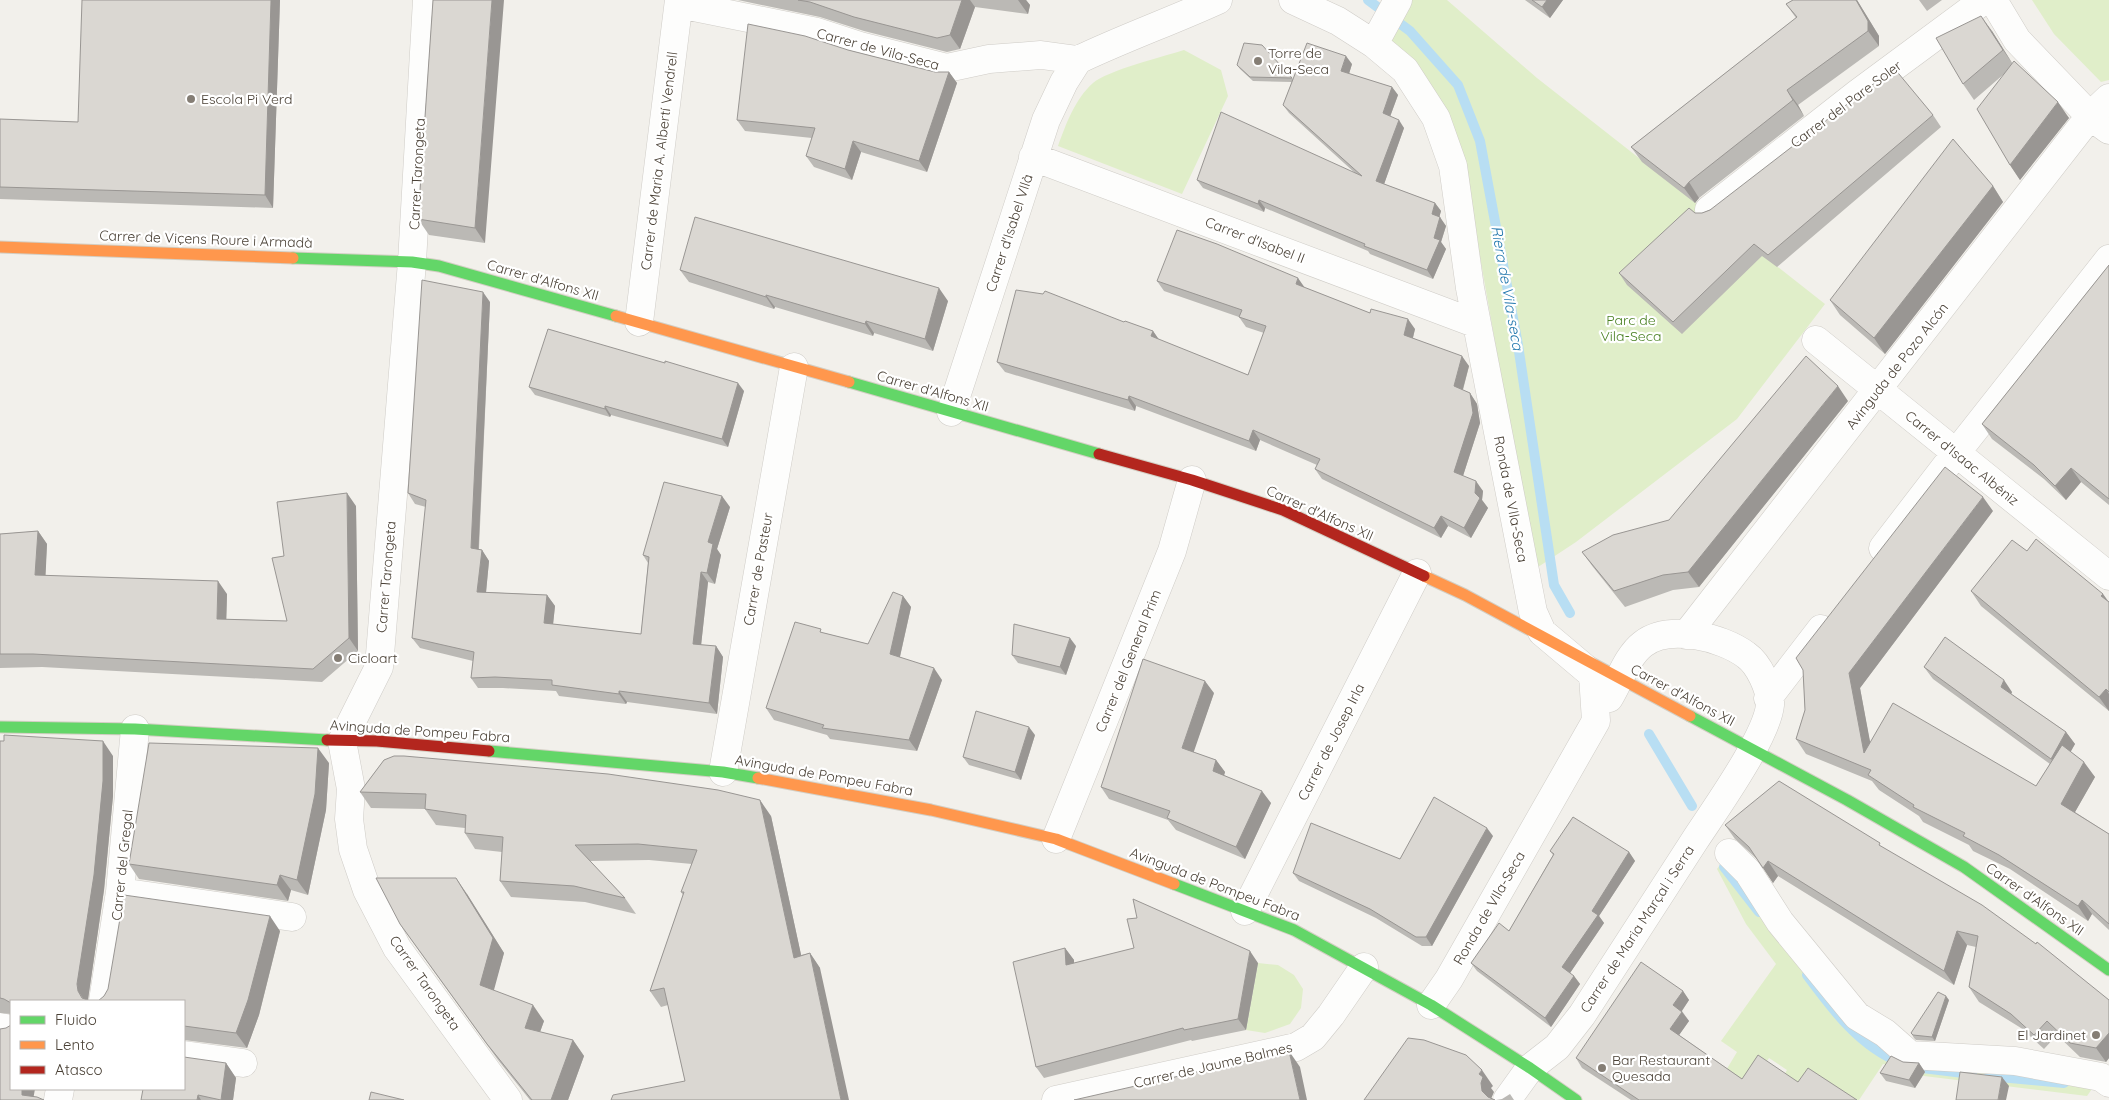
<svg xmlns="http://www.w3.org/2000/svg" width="2109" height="1100" viewBox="0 0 2109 1100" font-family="Quicksand,sans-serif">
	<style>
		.green { fill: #e0eec9 }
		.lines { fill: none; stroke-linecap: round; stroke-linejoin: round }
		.stream { stroke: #b8def3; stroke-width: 10 }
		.street-casing { stroke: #cfccc7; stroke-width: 29 }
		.fast-casing { stroke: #d3cec3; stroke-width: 13 }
		.slow-casing { stroke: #d3cec3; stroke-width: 13 }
		.jam-casing { stroke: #d3cec3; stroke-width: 13 }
		.street { stroke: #fdfdfc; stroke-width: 28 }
		.fast { stroke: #63d668; stroke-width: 11 }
		.slow { stroke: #ff974d; stroke-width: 11 }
		.jam { stroke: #b3261e; stroke-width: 11 }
		.wall { fill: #bbb9b5 }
		.shaded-wall { fill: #999693 }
		.building { fill: #dad7d2; stroke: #999693 }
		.poi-dot { fill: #857e75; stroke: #fff; stroke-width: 2 }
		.labels { text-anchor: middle; stroke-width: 4.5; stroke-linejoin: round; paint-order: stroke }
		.street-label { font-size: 14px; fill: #4a4136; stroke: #fff }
		.poi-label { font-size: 14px; fill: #4a4136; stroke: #fff; text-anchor: start }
		.park-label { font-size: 14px; fill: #4a8123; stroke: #fff }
		.water-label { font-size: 15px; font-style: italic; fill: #2278ae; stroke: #fff }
	</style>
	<rect width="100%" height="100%" fill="#f2f0eb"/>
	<path class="green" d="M1412,0h35l90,78 288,226 -88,115 -161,123 -41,27 -74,-420 -75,-106z
		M2032,0h77v80l-8,2 -47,-48z
		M1184,50l37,20 7,26 -46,98 -124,-48c8,-22 17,-47 35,-63 13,-12 72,-27 91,-33z
		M1728,854l165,186 206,39 -12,17 -163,-20 -41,-12 -24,36 -89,-1 17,-29 -18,-12 -22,32 -28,-8 18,-30 -16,-11 55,-77 -30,-40 -29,-55z
		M1258,963l20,2 16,10 9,14 -2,19 -11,16 -25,9 -19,-3z"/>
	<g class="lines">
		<path class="stream" d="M1368,0l42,31 48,54 22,56 38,204 36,240 16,28
			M1649,734l43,72
			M1724,867l35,45
			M1807,975c26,35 52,71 94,88
			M1914,1067l58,7
			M1989,1076l75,7"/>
		<defs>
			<path id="street" d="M427,0l-15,262 -33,405 -37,74 9,48 -2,30 4,30 14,41 30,58 111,152
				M1293,0l45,21 36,23 31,26 31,48 17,48 17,122 63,324 9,20 51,43 3,46 -147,258 -18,26
				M1993,0l24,40 73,76 19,14
				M679,4l138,28 43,14 87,22 42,-9 52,-4 37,5
				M1374,44l24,-44
				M1078,60c46,-22 94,-39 140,-60
				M1033,157l444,167
				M1709,210l148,-116 127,-94
				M639,322l40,-322
				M1816,340l293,236
				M951,412l95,-292 18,-38 14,-22
				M1883,548l73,-95 153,-194
				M1686,635l404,-519 19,-18
				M1768,698l53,-69
				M723,772l71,-405
				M1056,839l116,-288 20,-71
				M1729,853l19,19 32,50 77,94 28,17 25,22 105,6 86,16 8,6
				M120,892l172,25
				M1245,911l172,-338
				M103,1001l17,-109 15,-163
				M0,1027l11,2
				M184,1055l59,8
				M58,1100l2,-11
				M1056,1100l240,-53 17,-10 18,-22 33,-48
				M1507,1100l23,-32 27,-21 25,-32c38,-58 75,-117 113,-175 19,-29 72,-103 75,-135 1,-15 -11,-41 -24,-50 -24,-18 -77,-31 -103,-11 -16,12 -24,38 -34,54"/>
			<path id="fast" d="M293,258l119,4 27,4 177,50
				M849,382l250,72
				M1690,716l157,84 117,67 145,103
				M0,727l135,2 192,11
				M489,751l234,21 35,6
				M1174,884l120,46 137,75 99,63 46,32"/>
			<path id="slow" d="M0,247l293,11
				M616,316l233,66
				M1424,576l41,19 225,121
				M758,778l173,32 125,29 118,45"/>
			<path id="jam" d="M1099,454l93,26 91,30 141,66
				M327,740l50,1 112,10"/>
		</defs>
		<use href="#street" class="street-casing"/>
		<use href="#fast" class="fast-casing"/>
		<use href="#slow" class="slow-casing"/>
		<use href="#jam" class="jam-casing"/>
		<use href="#street" class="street"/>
		<use href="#fast" class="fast"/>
		<use href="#slow" class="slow"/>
		<use href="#jam" class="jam"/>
	</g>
	<path class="wall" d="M280,0l-7,208 -273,-9v-80l78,3z
		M433,0l52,243 -56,-8 -11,-16z
		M738,0h288l4,5 -2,9 -53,-7 -15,42 -13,3 -83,-21 -44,-14z
		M1525,0h38l-13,18z
		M1793,0h64l22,36v10l-81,59 6,11 -105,82 -4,5 -53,-41 -11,-15 165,-129 -10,-14z
		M1919,0h23l-15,11z
		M1992,31l20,32 57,55 -49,62 -10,-15 -6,-91 -30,26 -11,-16z
		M848,50l87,22h14l8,11 -30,89 -66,-20 -9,28 -38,-13 -8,-11 6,-18 -67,-7 -8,-11z
		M1352,64l-3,10 43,13 6,8 -8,22 14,11 -20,56 51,19 6,8 -2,6 7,9 -5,16 5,7 -13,30 -63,-25 -2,-3 -103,-43 -1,4 -61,-24 -6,-8 158,-7 -66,-60 -6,-8 9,-23 -39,-1 -13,-12 -3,-4 55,13 1,1z
		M1933,115l8,12 -164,140 -15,-11 -80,78 -55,-49 -8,-12 76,-60h7z
		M1993,186l10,16 -118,152 -45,-39 -10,-15z
		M2109,265v240l-28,-23 -15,18 -22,-21 -52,-40 -10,-15z
		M680,270l268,31 -15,50 -59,-18 -1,3 -98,-29 -1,2 -85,-27z
		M1157,281l148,7 65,25 45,16 -2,9 56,28 -6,24 7,3 7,11 3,19 -17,53 20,15 -1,9 6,8 -17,30 -23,-12 -7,12 -119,-59 -7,-10 2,-4 -57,-25 -4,11 -120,-45 -1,5 -130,-39 -8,-10 127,-40 29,9 6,9 89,35 16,-42 -18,-6 -7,-10 -75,-26z
		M490,302l-11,247 3,1 7,11 -3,31 61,3 8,11 -2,18 88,10 7,-71 -5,-8 87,-48 -13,42 4,6 -6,29 -7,-2 -7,63 15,1 7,11 -6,57 -90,-12 -1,2 -67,-8 -3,-5 -53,-3h-25l-7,-10 2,-17 -53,-13 -8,-10 14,-131 -11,-3 -7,-11z
		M665,363l79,28 -16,56 -117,-32 -1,2 -75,-22 -6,-8z
		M1848,401l-149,186 -26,3 -48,17 -32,-40 -11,-15 87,-32z
		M356,506l2,145 -36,31 -280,-15 -42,1v-134l38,-3 9,13 -2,31 182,19 -1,25 61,2 -3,-65z
		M1993,511l-133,177 10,55 166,43 14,-22 -117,-85 -9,-12 88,25 -1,2 55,38 9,12 -5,8 25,25 -20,35 34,22v96l-17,-16 -4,7 -78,-52 -37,-18 -4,-6 -46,-23 -4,-6 -40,-26 -7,-9 -66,-27 -10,-15 9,-29 -2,-40z
		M2027,551l76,43 6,8v109l-128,-105 -10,-15z
		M903,596l8,11 -11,50 42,23 -25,71 -87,-12 -3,-4 -53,-15 -8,-12 58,-75 44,11z
		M1076,646l-10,29 -48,-12 -6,-8z
		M1214,693l-21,59 23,8 9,12 -1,3 47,28 -26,56 -69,-29 -8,-10 -59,-21 -8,-12z
		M1035,735l-14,45 -52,-15 -6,-8z
		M0,741l113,15v40l-9,94 -16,110 -77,1v13l-11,-1z
		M384,760l387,56 30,139 9,-2 10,15 -135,113 -17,-76 -7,2 -11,-16 33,-96 -2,-3 11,-28 -43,-4 -59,1 35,37 11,16 -51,-12 -74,-5 -11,-16 2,-29 -27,-3 -10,-16v-5l-29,-3 -11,-16 -54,-1 -11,-16z
		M329,763l-3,47 -18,85 -17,-5 -3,11 -149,-22 -10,-15z
		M1725,825l159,23 225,152v58l-3,4 -26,-5 -23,-22 -13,14 -23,-21 -42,-26 -10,-15 7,-40 -9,-2 -13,40 -176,-109 -5,7 -15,-23 -23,-21z
		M1493,836l-61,110h-10l-46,-28 -77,-37 -6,-8 107,-14z
		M1550,851l79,1 6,9 -36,55 5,7 -34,50 4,3 6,8 -29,43 -74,-56 -6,-8 38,-32 44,-76z
		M467,894l37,59 -11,37 51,31 -4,11 33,8 11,16 -16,44h-38l-32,-40 -98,-136z
		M280,931l-21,84 -12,33 -63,-8v-39h-86z
		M1065,948l9,12v3h184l-12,67 -54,11 -1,-1 -147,38 -8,-11z
		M1683,991l6,9 -7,11 7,10 -10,14 63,44 56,3 59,18h-226l-49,-32 -6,-10z
		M1949,1000l-14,41 -19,-1 -2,-2 -3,-5z
		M1903,1062l16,1 6,9 -10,16 -29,-7 -6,-8z
		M226,1063l10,15 -3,22h-92z
		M1510,1094l4,6h-18l6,-1z"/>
	<path class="shaded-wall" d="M271,0h9l-7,208 -8,-13z
		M492,0h12l-19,243 -10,-15z
		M962,0h8l5,7 -15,42 -10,-14z
		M1018,0h8l4,5 -2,9z
		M1547,0h16l-13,18 -8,-11z
		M1856,0h1l22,36v10l-11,-15z
		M1981,16l11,15 22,35 -11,-16z
		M1346,56l6,8 -5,16 -6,-9z
		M949,72l8,11 -30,89 -8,-11z
		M1392,87l6,8 -10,27 -5,-9z
		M1787,90l11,15 6,11 -11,-16z
		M2058,102l11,16 -49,62 -10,-15z
		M1399,120l5,8 -22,62 -6,-9z
		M853,141l8,11 -9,28 -7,-11z
		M1689,182l10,16 -4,5 -11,-15z
		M1993,186l10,16 -118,152 -11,-16z
		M1259,200l6,8 -1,4 -6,-8z
		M1435,203l6,8 -3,11 -6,-8z
		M1440,217l6,9 -5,16 5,7 -13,30 -6,-9 7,-32z
		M1298,278l7,10 -9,-4z
		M939,288l9,13 -15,50 -8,-12z
		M483,292l7,10 -12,257 -7,-11z
		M766,295l9,12 -1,2 -8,-12z
		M1408,319l7,10 -4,16 -7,-10z
		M866,321l8,12 -1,3 -8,-12z
		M1153,331l7,10 -9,-5z
		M1462,356l7,10 -8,30 -7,-10z
		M738,383l6,8 -16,56 -6,-8z
		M1838,386l10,15 -149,186 -11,-15z
		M1470,393l7,11 3,19 -19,59 -7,-10z
		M1129,396l7,10 -1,5 -7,-11z
		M605,406l6,9 -1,2 -5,-8z
		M1253,430l7,10 -4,11 -7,-10z
		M2071,468l10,14 -15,18 -11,-14z
		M1476,481l7,10 -1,9 6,8 -17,30 -7,-10 11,-35z
		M347,493l9,13 2,145 -9,-13z
		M722,496l8,11 -13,42 4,6 -6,29 -8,-11 1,-31z
		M1983,497l10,14 -133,177 15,80 -11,-15 -15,-80z
		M1441,516l7,10 -7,12 -7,-10z
		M38,531l9,13 -2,44 -10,-13z
		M482,550l7,11 -4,42 -8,-11z
		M701,572l7,10 -8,73 -7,-11z
		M218,581l9,13 -1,38 -9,-13z
		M2103,594l6,9 -8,-7z
		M547,595l8,11 -3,28 -8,-11z
		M903,596l8,11 -13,58 -8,-11z
		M1070,638l6,8 -10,29 -6,-8z
		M716,646l7,11 -6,57 -8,-11z
		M934,668l8,12 -25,71 -8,-11z
		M2004,680l8,12 -3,7 -8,-12z
		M1205,681l9,12 -23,67 -9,-12z
		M2106,689l3,5v17l-10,-14z
		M619,691l8,11 -1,2 -7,-10z
		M1029,727l6,8 -14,45 -6,-8z
		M2066,732l9,12 -15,27 -9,-12z
		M103,741l10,15v40l-9,94 -16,109v2h-3l-7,-10 -1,-7z
		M318,748l11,15 -3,47 -18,85 -11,-15z
		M1216,760l9,12 -3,11 -9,-12z
		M2084,762l11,15 -24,42 -10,-15z
		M1262,791l9,12 -26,56 -9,-12z
		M760,800l11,16 34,157 -11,-15z
		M1487,828l6,8 -61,110 -6,-9z
		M1629,852l6,9 -36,55 5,7 -36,53 -6,-9 30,-56z
		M1768,861l10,15 -5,7 -10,-15z
		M280,875l11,15 -3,11 -11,-16z
		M456,878l11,16 37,59 -13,48 -11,-16z
		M2082,900l10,14 -4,7 -10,-15z
		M270,916l10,15 -21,84 -12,33 -11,-15z
		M1957,931l10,14 -13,40 -10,-14z
		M1065,948l9,12v16l-8,-11z
		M1250,951l8,12 -12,67 -8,-11z
		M810,953l10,15 29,132h-8z
		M1574,976l6,8 -29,43 -6,-9z
		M1683,991l6,9 -10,15 -6,-10z
		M1946,996l3,4 -14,41 -3,-4z
		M533,1005l11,16 -8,22 -11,-15z
		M1682,1012l7,9 -12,17 -7,-9z
		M2109,1033v25l-3,4 -10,-14z
		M573,1040l11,16 -16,44h-17z
		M1289,1051l11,16 7,33h-7z
		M226,1063l10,15 -3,22h-12z
		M1919,1063l6,9 -10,16 -6,-8z
		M1482,1070l11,16 -2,2 3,4 -3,7 -3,1 -6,-9 -3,-17z
		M2002,1077l7,9 -3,14h-8z
		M22,1089h13l-2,11 -11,-5z
		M198,1095l3,5h-4z"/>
	<path class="building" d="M82,0h189l-6,195 -265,-8v-68l78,3z
		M433,0h59l-17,228 -57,-9z
		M798,0h164l-12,35 -13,3 -83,-21 -44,-15z
		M1532,0h15l-5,7z
		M1793,0h63l12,21v10l-81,59 6,10 -104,82 -5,6 -53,-41 166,-130 -11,-13z
		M1981,16l22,34 -40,34 -27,-46z
		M748,24l57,12 43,14 87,22h14l-30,89 -66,-20 -8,28 -39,-13 9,-28 -78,-8z
		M1244,43l18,2 30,33 -42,-1 -13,-12z
		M1307,43l39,13 -5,15 51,16 -9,26 16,7 -23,61 59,22 -3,11 8,3 -6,21 6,2 -13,30 -63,-24 1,-2 -106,-44 -1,4 -61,-24 24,-68 141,64 -79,-71z
		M2014,61l44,41 -48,63 -33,-56z
		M1894,68l39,47 -165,140 -14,-11 -81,78 -54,-49 70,-65 6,5h7l8,-3z
		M1953,139l40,47 -119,152 -44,-38z
		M695,217l244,71 -14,51 -59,-18 -1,3 -99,-29v2l-86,-27z
		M1177,230l40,14 81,34 -2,6 74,29 1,-4 37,10 -4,16 58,21 -8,30 16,7 3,20 -19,59 22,9 -1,12 5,5 -16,30 -23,-12 -7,12 -119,-59 5,-10 -67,-29 -4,11 -120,-45 -1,4 -131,-38 19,-72 27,4 2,-3 79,31 1,-1 28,10 -2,5 97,39 18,-49 -27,-9 3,-7 -85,-29z
		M2109,265v234l-38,-31 -16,18 -21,-21 -52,-41z
		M422,280l61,12 -12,256 11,2 -5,42 70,3 -3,28 97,11 8,-77 -6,-2 21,-73 58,14 -14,46 5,2 -6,29 -6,-1 -8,72 23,2 -7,57 -90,-12v3l-67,-9v-5l-57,-3 -24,1 3,-26 -62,-14 14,-138 -18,-7z
		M548,329l117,34v-2l73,22 -16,56 -117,-33v3l-76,-22z
		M1806,356l32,30 -150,186 -25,3 -49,16 -32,-39 31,-17 56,-15z
		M1945,467l38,30 -134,176 15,80 29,-50 143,83 26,-41 22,17 -23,42 48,30v90l-27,-24 -4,6 -79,-51 -36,-19 2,-3 -52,-26 1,-2 -46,-30 3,-5 -75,-31 9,-29 -2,-40 -7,-12z
		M347,493l2,145 -36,31 -280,-15h-33v-120l38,-3 -3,44 183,6 -1,38 70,2 -15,-63 12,-2 -7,-54z
		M2036,539l67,55 -2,2 8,6v90l-3,-3 -7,8 -128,-106 41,-51 15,11z
		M893,592l10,4 -13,58 44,14 -25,72 -87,-12 2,-3 -58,-17 29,-86 26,7 -1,3 48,12z
		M1014,624l56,14 -10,29 -48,-12z
		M1945,637l59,43 -3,7 65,45 -15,27 -127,-92z
		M1143,659l62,22 -23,67 34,12 -3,11 49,20 -26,56 -69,-29 3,-7 -69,-24z
		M976,711l53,16 -14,45 -52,-15z
		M4,735l99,6v40l-9,94 -17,109 1,7 4,7 8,3h-79v2l-7,-4 -4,-1v-257h4z
		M149,743l169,5 -3,46 -18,86 -17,-5 -3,10 -148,-21z
		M394,756h10l204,18 110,16 42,10 34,158 16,-5 31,147h-230l2,-5 72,-14 -21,-93 -14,3 34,-99h-3l16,-42 -59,-6 -63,1 50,53 -51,-12 -74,-5 3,-44 -38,-4 1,-18 -41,-6 1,-15 -66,-2 24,-32z
		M1779,781l101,62 -1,2 103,60 54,39 1,-2 72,58v33l-13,15 -26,-5 -23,-22 -13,14 -23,-21 -42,-27 9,-51 -21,-5 -13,40 -176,-110 -5,7 -14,-21 -24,-22z
		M1434,797l53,31 -61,109h-10l-46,-28 -77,-36 18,-50 89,36z
		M1573,817l56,35 -37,59 6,4 -36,52 12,9 -29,42 -74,-55 28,-40 10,8 45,-77 -4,-3z
		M376,878h80l37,60 -13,47 53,20 -8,23 48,12 -22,60h-19l-45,-56 -87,-120z
		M124,895l146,21 -22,84 -12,33 -52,-7v-25h-94h8l6,-5 4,-7z
		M1133,899l117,52 -12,68 -54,11 -1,-2 -147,39 -23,-105 52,-14 1,17 68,-17 -7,-29 10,-1z
		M1641,962l42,29 -10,14 9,7 -12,17 72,50 16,-24 40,27 10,-14 49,32h-218l-63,-42z
		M1938,992l8,4 -14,41 -19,-2 -2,-2z
		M11,1025v64h11v6l15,2 7,3h-44v-71l6,-1z
		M1408,1038l16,2 42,15 16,15 -3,4 4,3 -2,6 1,8 6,6 7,3h-131z
		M1289,1051l11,49h-226z
		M1891,1056l12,6 16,1 -10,17 -29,-7z
		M184,1057l42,6 -5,37 -23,-5 -1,5h-56l2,-11h41z
		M1960,1072l42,5 -4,23h-42z
		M371,1092l33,8h-35z"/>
	<g class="poi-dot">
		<circle cx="1258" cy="61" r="5"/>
		<circle cx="191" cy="99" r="5"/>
		<circle cx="338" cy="658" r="5"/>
		<circle cx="2096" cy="1035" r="5"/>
		<circle cx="1602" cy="1068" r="5"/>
	</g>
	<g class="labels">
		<g class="street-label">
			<text transform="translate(878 49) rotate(15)" y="5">Carrer de Vila-Seca</text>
			<text transform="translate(1846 104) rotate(-37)" y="5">Carrer del Pare Soler</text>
			<text transform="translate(659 161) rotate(-83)" y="5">Carrer de Maria A. Albertí Vendrell</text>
			<text transform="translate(417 174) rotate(-87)" y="5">Carrer Tarongeta</text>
			<text transform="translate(1009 233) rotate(-72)" y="5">Carrer d'Isabel VIlà</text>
			<text transform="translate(206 239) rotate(2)" y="5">Carrer de Viçens Roure i Armadà</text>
			<text transform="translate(1255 240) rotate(21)" y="5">Carrer d'Isabel II</text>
			<text transform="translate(543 280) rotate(16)" y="5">Carrer d'Alfons XII</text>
			<text transform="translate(1897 366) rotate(-52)" y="5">Avinguda de Pozo Alcón</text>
			<text transform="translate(933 391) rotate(16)" y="5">Carrer d'Alfons XII</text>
			<text transform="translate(1962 458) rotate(39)" y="5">Carrer d'Isaac Albéniz</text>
			<text transform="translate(1511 499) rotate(79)" y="5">Ronda de VIla-Seca</text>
			<text transform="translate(1320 513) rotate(24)" y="5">Carrer d'Alfons XII</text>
			<text transform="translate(758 569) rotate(-80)" y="5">Carrer de Pasteur</text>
			<text transform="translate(386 577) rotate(-85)" y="5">Carrer Tarongeta</text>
			<text transform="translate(1128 661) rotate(-68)" y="5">Carrer del General Prim</text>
			<text transform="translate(1683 695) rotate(28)" y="5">Carrer d'Alfons XII</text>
			<text transform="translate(420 731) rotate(4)" y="5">Avinguda de Pompeu Fabra</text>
			<text transform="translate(1331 742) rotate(-63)" y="5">Carrer de Josep Irla</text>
			<text transform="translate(824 775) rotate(10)" y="5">Avinguda de Pompeu Fabra</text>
			<text transform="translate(122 865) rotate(-84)" y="5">Carrer del Gregal</text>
			<text transform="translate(1215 884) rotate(21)" y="5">Avinguda de Pompeu Fabra</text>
			<text transform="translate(2035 899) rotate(35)" y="5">Carrer d'Alfons XII</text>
			<text transform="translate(1489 908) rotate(-60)" y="5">Ronda de VIla-Seca</text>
			<text transform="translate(1637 929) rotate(-57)" y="5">Carrer de Maria Marçal i Serra</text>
			<text transform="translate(425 983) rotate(55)" y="5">Carrer Tarongeta</text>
			<text transform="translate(1213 1065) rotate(-13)" y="5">Carrer de Jaume Balmes</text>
		</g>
		<g class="poi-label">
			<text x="1268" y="58">Torre de<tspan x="1268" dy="16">Vila-Seca</tspan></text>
			<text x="201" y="104">Escola Pi Verd</text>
			<text x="348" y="663">Cicloart</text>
			<text x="2086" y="1040" text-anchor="end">El Jardinet</text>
			<text x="1612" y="1065">Bar Restaurant<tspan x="1612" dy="16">Quesada</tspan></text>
		</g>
		<g class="park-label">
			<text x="1631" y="325">Parc de<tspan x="1631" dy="16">Vila-Seca</tspan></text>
		</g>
		<g class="water-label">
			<text transform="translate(1507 288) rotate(80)" y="5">Riera de Vila-seca</text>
		</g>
	</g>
	<rect x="10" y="1000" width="175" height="90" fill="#ffffff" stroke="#b7b3af"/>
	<rect x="20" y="1016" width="25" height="8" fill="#63d668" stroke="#b7b3af"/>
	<text x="55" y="1025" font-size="15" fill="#4a4136">Fluido</text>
	<rect x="20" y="1041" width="25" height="8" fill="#ff974d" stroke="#b7b3af"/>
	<text x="55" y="1050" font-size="15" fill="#4a4136">Lento</text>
	<rect x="20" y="1066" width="25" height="8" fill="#b3261e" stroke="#b7b3af"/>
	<text x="55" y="1075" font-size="15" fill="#4a4136">Atasco</text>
</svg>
